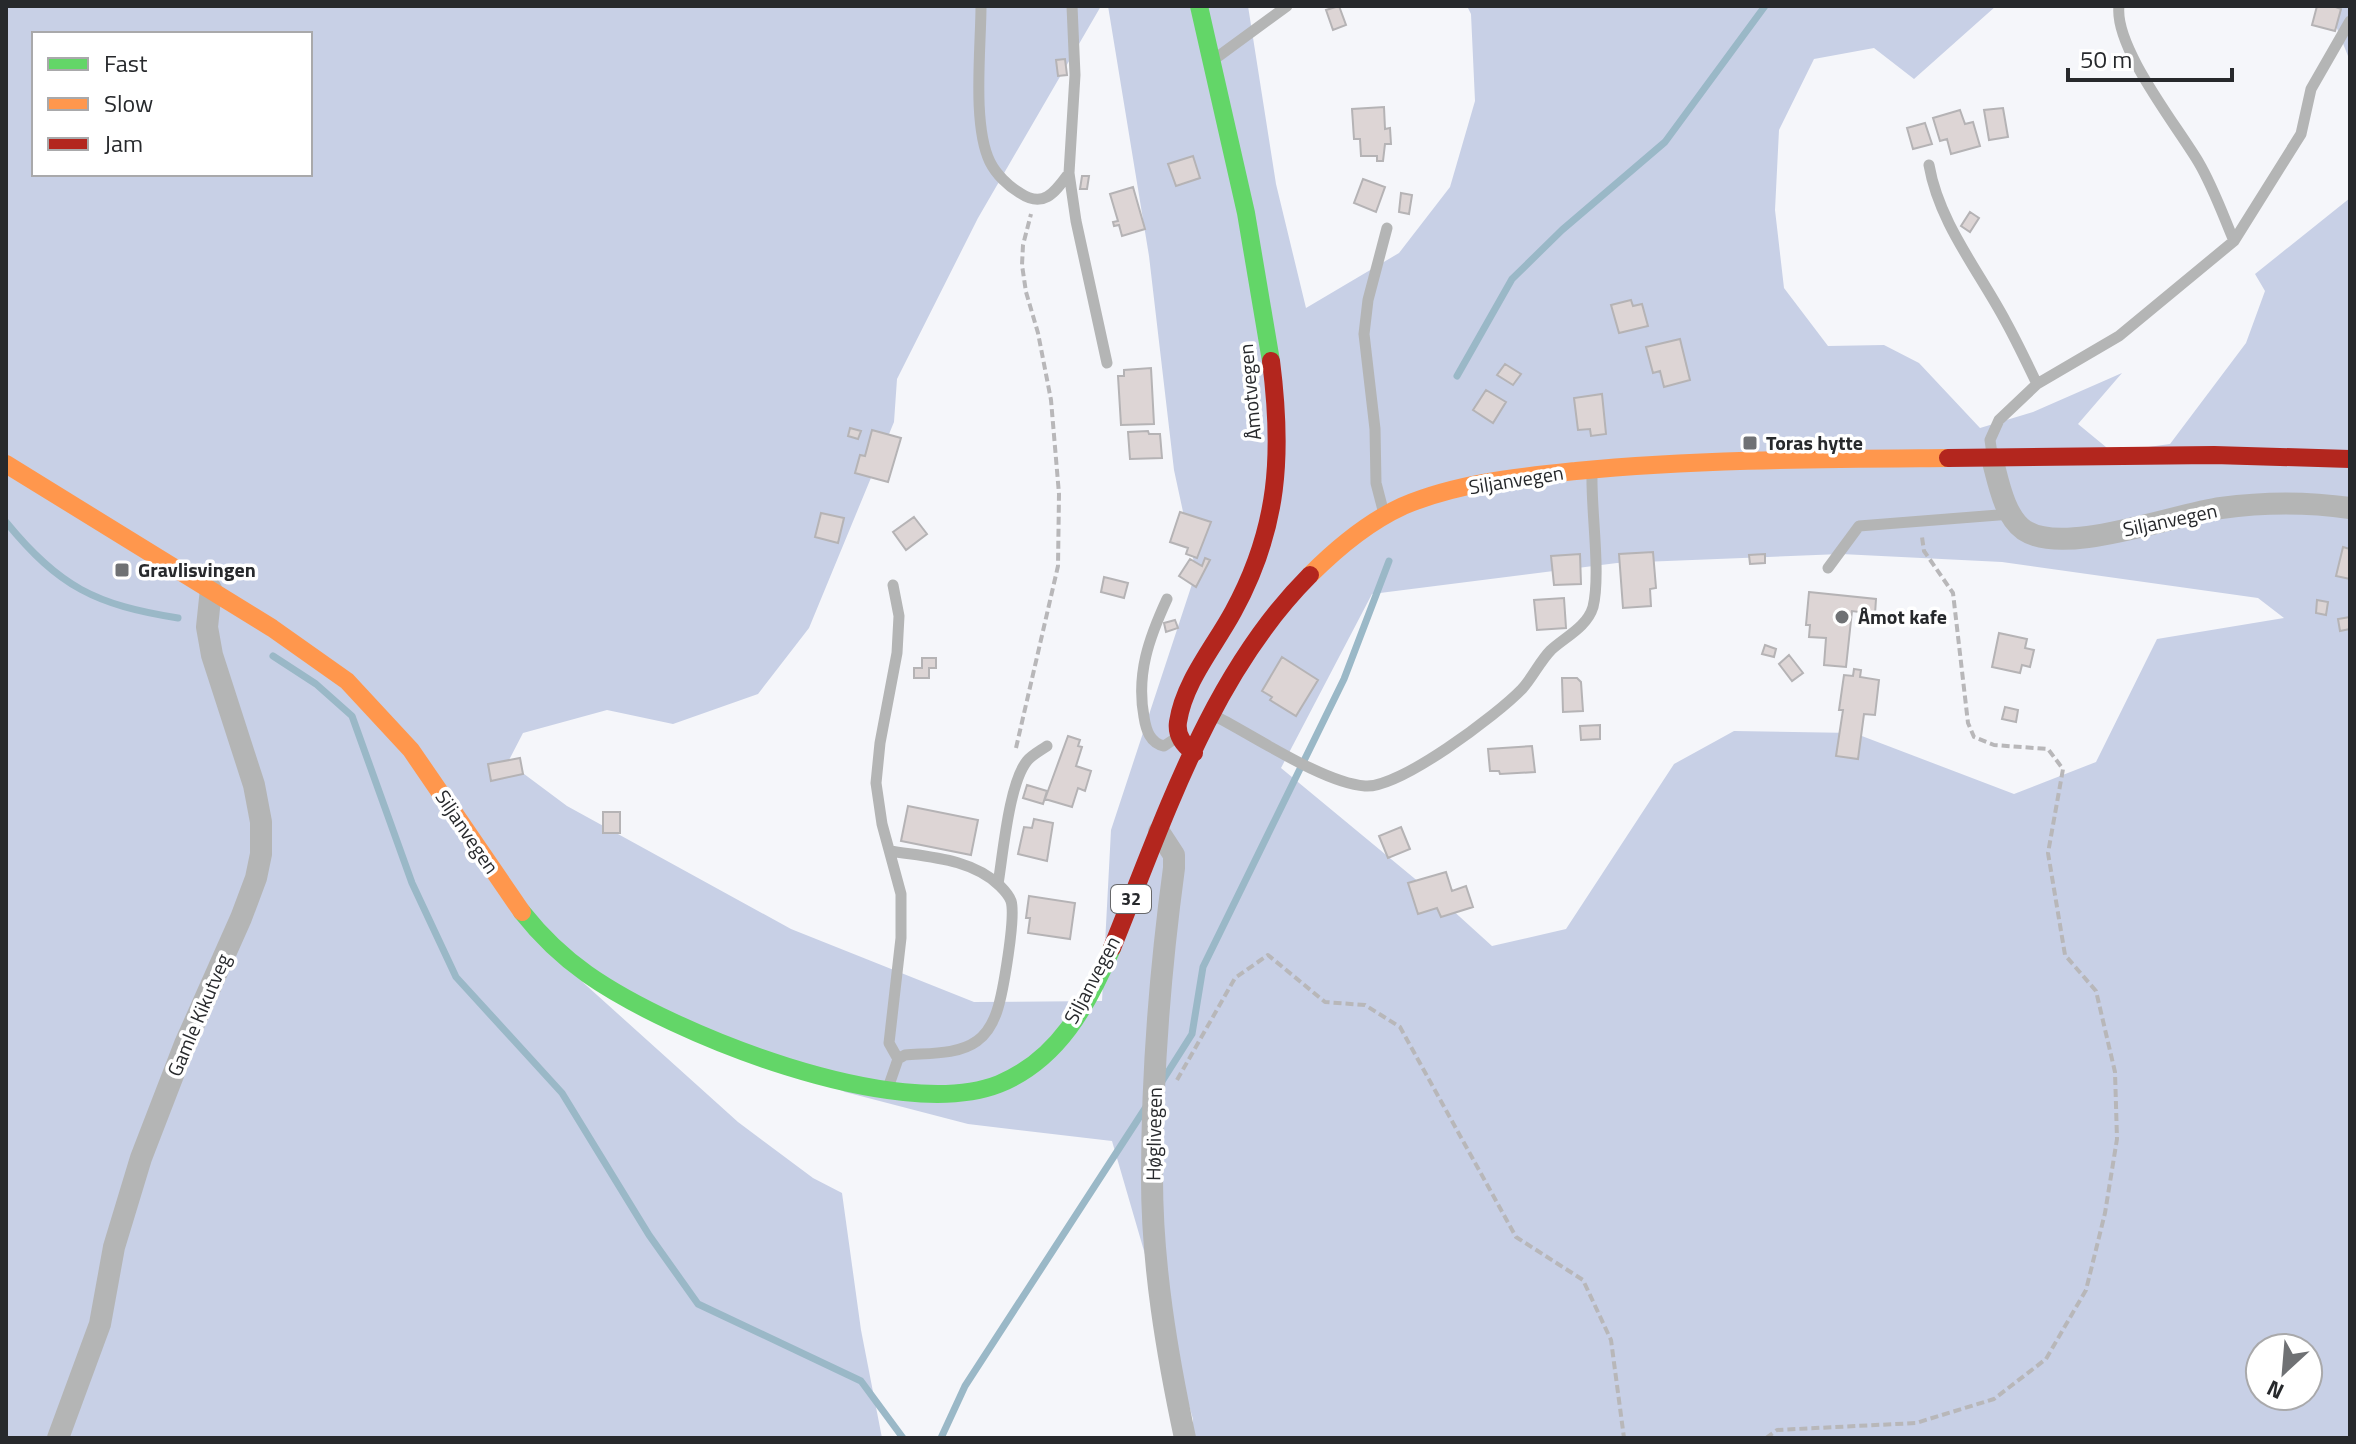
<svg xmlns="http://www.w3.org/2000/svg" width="2356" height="1444" viewBox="0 0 2356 1444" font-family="'Titillium Web',sans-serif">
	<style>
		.forest { fill: #c8d0e6; fill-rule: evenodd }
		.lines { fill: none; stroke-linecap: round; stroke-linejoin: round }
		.stream { stroke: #9ab8c7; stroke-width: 7 }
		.building { fill: #ddd5d5; stroke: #b5b3b5; stroke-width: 2 }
		.path { stroke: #b8b7b9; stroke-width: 4; stroke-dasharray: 8 4; stroke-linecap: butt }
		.lane { stroke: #b4b5b5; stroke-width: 11 }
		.street { stroke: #b4b5b5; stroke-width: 22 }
		.fast { stroke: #63d668; stroke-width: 18 }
		.slow { stroke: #ff974d; stroke-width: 18 }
		.jam { stroke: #b3261e; stroke-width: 18 }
		.poi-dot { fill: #6f7174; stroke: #fff; stroke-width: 3 }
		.labels { text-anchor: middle; stroke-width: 7; stroke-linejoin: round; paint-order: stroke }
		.shield { fill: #fff; stroke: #68696b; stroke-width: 2 }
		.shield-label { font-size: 18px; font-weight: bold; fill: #27292c }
		.street-label { font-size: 20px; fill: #27292c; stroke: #fff }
		.poi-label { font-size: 20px; font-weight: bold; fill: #27292c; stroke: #fff; text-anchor: start }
	</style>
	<rect width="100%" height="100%" fill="#f5f6fa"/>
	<path class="forest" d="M6,6h1095l-123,212 -81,161 -3,43 -85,206 -51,66 -85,30 -66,-14 -84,23 -15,29 59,44 224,123 183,73 128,-1 9,-171 85,-258 -22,-102 -25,-214 -41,-250h140l28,178 30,124 93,-55 51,-66 25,-86 -4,-87 -4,-8h529l-82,73 -40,-31 -60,11 -35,71 -4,80 9,78 44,58 56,-1 35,18 61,65 53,-16 89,-39 -44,51 34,28 58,-8 76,-101 19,-52 -10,-17 95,-76v1240h-1157v-19l-81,-278 -144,-17 -123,-32 -268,-115 161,145 75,56 29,15 19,137 21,108h-876zM34,34h276v140h-276zM1841,554l161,8 256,36 26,20 -127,21 -61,123 -82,32 -160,-61 -120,-2 -60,33 -108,165 -74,17 -43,-39 -168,-139 91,-174 245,-31zM2260,1348h48v48h-48z
		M2328,6h22v55z"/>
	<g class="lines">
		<path class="stream" d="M1457,376l55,-97 50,-49 103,-88 100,-136
			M6,522c53,65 90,83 172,96
			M273,656l43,28 36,32 60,167 44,94 106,116 87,142 49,69 163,77 42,57
			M1161,1083l31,-49 11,-67 141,-288 45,-118
			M941,1438l24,-52 181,-279"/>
	</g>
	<path class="building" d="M1339,6l7,19 -13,5 -7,-20z
		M2317,6h16l8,3 -6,22 -23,-6z
		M1065,59l2,16 -9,1 -2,-16z
		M1384,107l1,22 5,-1 1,16h-6l-2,17h-6v-5h-16l-1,-17h-6l-2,-30z
		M2003,108l5,29 -19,3 -5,-30z
		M1960,110l5,14 8,-2 7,24 -29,8 -4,-15 -7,2 -7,-23z
		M1925,123l7,21 -19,5 -6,-21z
		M1193,156l7,22 -24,8 -8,-22z
		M1082,176h7l-2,13h-7z
		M1363,179l22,8 -9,25 -22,-9z
		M1133,187l12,42 -23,7 -3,-11 -5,1 -1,-4 5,-1 -8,-27z
		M1401,193l11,2 -3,19 -10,-2z
		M1970,212l9,6 -9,14 -9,-6z
		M1631,300l2,6 9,-2 6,22 -29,7 -8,-28z
		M1680,339l10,41 -26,7 -4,-16 -7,2 -7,-26z
		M1505,364l16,10 -8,11 -16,-10z
		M1151,368l3,56 -33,1 -3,-49h6v-6z
		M1486,390l20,12 -13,21 -20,-13z
		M1602,394l4,40 -15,2 -1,-7 -12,1 -4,-32z
		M850,428l11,3 -3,8 -10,-3z
		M872,430l29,8 -13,44 -33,-9 5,-18 5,1z
		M1148,431l1,3h11l2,24 -32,1 -2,-27z
		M1180,512l31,10 -14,36 -11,-4 2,-6 -18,-6z
		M821,513l23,5 -6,25 -23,-6z
		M914,517l13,17 -21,16 -13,-18z
		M2343,547l7,2v30l-14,-3z
		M1653,552l3,36 -6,1 1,17 -28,2 -4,-54z
		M1580,554l1,30 -27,1 -3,-29z
		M1765,554v9l-15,1 -1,-9z
		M1205,558l5,2 -14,27 -17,-11 11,-17 12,7z
		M1104,577l24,6 -4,15 -23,-6z
		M1809,592l67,7 -1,15 -23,-3 -6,56 -22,-2 2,-27 -17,-1 1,-12h-4z
		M1564,598l2,30 -29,2 -3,-30z
		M2317,600l11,2 -2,13 -10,-2z
		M2350,617v12l-10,2 -2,-12z
		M1175,620l3,8 -12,4 -2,-9z
		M1999,633l28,6 -2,9 9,2 -4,17 -8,-2 -2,8 -28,-6z
		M1765,645l11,4 -2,8 -12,-3z
		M1789,655l14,18 -11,8 -13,-17z
		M1282,657l36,23 -22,36 -26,-16 2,-3 -10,-6z
		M922,658h14v10h-7v10h-15v-10h8z
		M1854,669l7,1 -1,7 19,3 -4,35 -11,-1 -6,45 -22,-3 7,-46h-4l5,-35 9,1z
		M1562,678h15l4,4 2,29 -20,1z
		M2005,707l13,3 -2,12 -14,-3z
		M1600,725v14l-19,1 -1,-14z
		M1068,736l12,4 -2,6 4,1 -6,19 15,5 -6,20 -7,-3 -6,19 -27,-8z
		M1532,746l3,26 -35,2 -1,-3h-9l-2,-22z
		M520,758l3,16 -32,7 -3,-17z
		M1027,785l20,6 -4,13 -20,-6z
		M908,806l70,14 -7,35 -70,-14z
		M603,812h17v21h-17z
		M1034,819l19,4 -6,38 -29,-7 6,-27 8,1z
		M1401,827l9,22 -22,9 -9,-22z
		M1446,872l6,19 14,-5 7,21 -32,10 -4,-9 -19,6 -10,-31z
		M1029,896l46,7 -5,36 -42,-6 2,-15h-4z"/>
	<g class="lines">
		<path class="path" d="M1016,748l42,-182 1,-72 -8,-94 -13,-67 -12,-41 -4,-27 1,-20 8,-31
			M1177,1080l58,-102 33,-23 57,47 40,3 35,22 116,210 67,43 28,60 13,98
			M1766,1438l11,-8 139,-7 78,-24 52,-40 40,-69 19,-77 12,-74 -2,-67 -19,-81 -31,-36 -17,-102 15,-84 -15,-20 -54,-4 -20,-8 -6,-14 -15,-130 -29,-42 -2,-14"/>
		<path class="lane" d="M981,6c0,42 -9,119 9,156 6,12 18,24 30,31 24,16 35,-1 49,-20
			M1072,6l3,69 -6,98 7,48 31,142
			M2119,6c-5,42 59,121 80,157 14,24 24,52 35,78
			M1216,58l71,-52
			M1929,165c10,58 50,106 77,157 11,20 21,41 31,62
			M1992,454l-2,-14 9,-20 38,-36 82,-48 115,-95 67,-107 10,-45 39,-68
			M1383,510l-7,-27 -1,-54 -11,-95 4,-34 19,-72
			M1828,568l31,-42 152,-12
			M893,585l6,31 -2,37 -17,90 -4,40 6,41 19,70v44l-12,105 9,16
			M1167,599c-18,39 -31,75 -23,118 2,13 6,26 20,29l12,-8
			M1217,717c39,20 107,66 148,69 34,3 132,-71 157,-97 11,-12 18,-28 29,-39 14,-13 36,-23 42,-43 8,-33 -2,-96 -1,-133
			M998,884c5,-30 11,-101 29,-123 5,-6 13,-10 20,-15
			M889,1085l9,-26 7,-4c23,-2 53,0 72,-14 10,-7 16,-18 20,-30 6,-18 19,-94 14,-110 -2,-6 -7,-11 -11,-15 -29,-28 -73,-29 -110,-35"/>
		<path class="street" d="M1992,458c6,22 12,58 32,72 39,27 151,-16 197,-22 43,-6 87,-6 129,0
			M1159,832l15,23v13c-14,103 -22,206 -22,310 0,87 15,176 33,260
			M58,1438l42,-114 14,-77 27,-89 44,-114 56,-126 15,-40 5,-24v-32l-7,-37 -42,-130 -5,-28 4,-38"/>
		<path class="fast" d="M1199,6l47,207 25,148
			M522,912c19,24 41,45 65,62 85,60 311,150 412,110 59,-24 89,-79 113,-136"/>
		<path class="slow" d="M6,464l266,164 75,53 64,69 111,162
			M1310,575c27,-27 58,-53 93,-69 54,-23 115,-29 173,-35 124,-12 248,-12 372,-13"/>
		<path class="jam" d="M1948,458l266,-3 136,4
			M1194,753c-10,-8 -18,-17 -16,-31 6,-40 36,-75 55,-110 46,-84 50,-158 38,-251
			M1112,948c52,-128 98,-273 198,-373"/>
	</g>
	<g class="poi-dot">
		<rect x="1742" y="435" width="16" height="16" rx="4"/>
		<rect x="114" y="562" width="16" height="16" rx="4"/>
		<circle cx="1842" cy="617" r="8"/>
	</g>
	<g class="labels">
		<rect class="shield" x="1111" y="885" width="40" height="28" rx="6"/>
		<g class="shield-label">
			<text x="1131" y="905">32</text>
		</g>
		<g class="street-label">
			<text transform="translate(1250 392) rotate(-95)" y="7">Åmotvegen</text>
			<text transform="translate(1516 480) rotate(-9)" y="7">Siljanvegen</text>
			<text transform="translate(2170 520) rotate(-12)" y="7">Siljanvegen</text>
			<text transform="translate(467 832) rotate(56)" y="7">Siljanvegen</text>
			<text transform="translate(1092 980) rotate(-62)" y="7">Siljanvegen</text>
			<text transform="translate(199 1015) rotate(-67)" y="7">Gamle Kikutveg</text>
			<text transform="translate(1154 1134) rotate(-89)" y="7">Høglivegen</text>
		</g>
		<g class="poi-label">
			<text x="1766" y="450">Toras hytte</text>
			<text x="138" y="577">Gravlisvingen</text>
			<text x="1858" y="624">Åmot kafe</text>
		</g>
	</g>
	<rect width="2356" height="1444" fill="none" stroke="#27292c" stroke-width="16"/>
	<rect x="32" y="32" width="280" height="144" fill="#ffffff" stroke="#a9a9ab" stroke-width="2"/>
	<rect x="48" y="58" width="40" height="12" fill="#63d668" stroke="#a9a9ab" stroke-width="2"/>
	<text x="104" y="72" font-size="24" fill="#27292c">Fast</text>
	<rect x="48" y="98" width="40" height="12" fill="#ff974d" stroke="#a9a9ab" stroke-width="2"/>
	<text x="104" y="112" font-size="24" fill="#27292c">Slow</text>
	<rect x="48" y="138" width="40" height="12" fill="#b3261e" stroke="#a9a9ab" stroke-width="2"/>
	<text x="104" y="152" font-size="24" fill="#27292c">Jam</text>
	<g transform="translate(2284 1372) rotate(206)"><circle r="38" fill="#ffffff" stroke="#a9a9ab" stroke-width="2"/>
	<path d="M0-6L14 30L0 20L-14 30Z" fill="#6f7174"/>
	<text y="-12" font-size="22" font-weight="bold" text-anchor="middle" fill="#27292c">N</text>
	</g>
	<path d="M2068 68v12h164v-12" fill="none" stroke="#27292c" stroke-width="4"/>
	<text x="2080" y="68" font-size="24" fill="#27292c" stroke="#ffffff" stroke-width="6" paint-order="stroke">50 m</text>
</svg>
